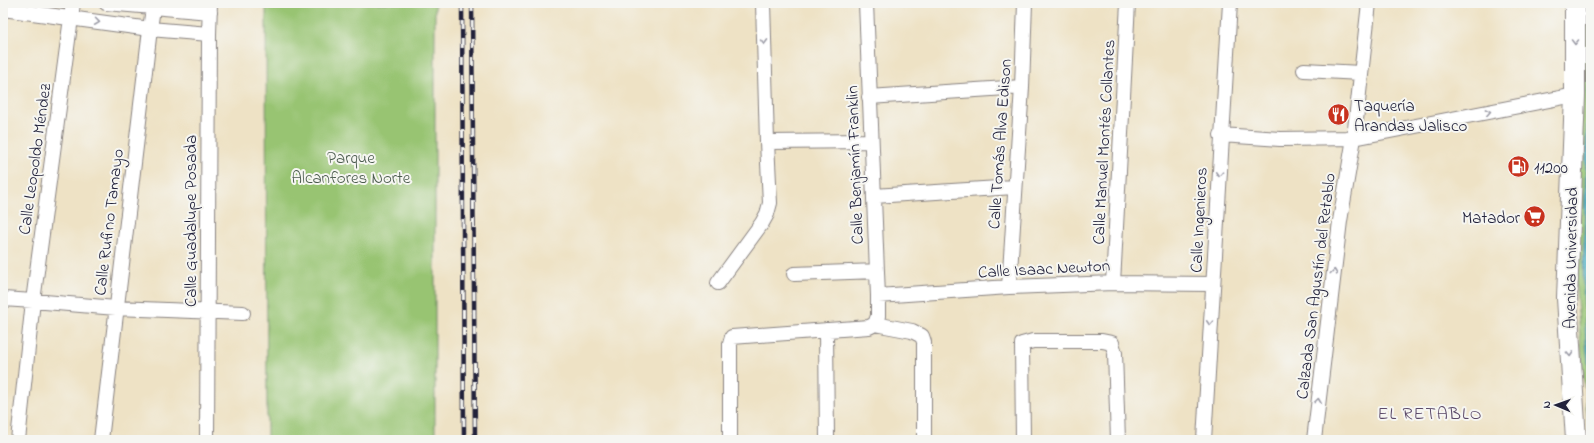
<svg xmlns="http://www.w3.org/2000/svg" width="1594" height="443" viewBox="0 0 1594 443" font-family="'Indie Flower',sans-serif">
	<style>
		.green { fill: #98c472; stroke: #5d7356 }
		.water { fill: #43aac2; stroke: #32667e }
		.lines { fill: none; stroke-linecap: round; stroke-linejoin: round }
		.street-casing { stroke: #888280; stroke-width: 16 }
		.secondary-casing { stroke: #888280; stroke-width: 22 }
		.street { stroke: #fff; stroke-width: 14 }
		.secondary { stroke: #fff; stroke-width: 20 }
		.rail-casing { stroke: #22223b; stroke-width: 4.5 }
		.rail { stroke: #f6f6f2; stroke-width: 3; stroke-dasharray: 9; stroke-linecap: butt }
		.oneway { stroke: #9c9ca7 }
		.labels { text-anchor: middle; stroke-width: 4; stroke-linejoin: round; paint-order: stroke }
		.poi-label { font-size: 17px; fill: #22223b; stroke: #f6f6f2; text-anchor: start }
		.street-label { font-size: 17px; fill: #22223b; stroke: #f6f6f2 }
		.park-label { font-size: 17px; fill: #4b5b4e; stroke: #f6f6f2 }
		.neighbourhood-label { font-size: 18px; letter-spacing: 1px; fill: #5c4a69; stroke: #f6f6f2 }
	</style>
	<rect width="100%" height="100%" fill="#f6f6f2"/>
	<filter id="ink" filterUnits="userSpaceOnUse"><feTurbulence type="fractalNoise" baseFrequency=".025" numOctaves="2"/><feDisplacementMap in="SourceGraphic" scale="8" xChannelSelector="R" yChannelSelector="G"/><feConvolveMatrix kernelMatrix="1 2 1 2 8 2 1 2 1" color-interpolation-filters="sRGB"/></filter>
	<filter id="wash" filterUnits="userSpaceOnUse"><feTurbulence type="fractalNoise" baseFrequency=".012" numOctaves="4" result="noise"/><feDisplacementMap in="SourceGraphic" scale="16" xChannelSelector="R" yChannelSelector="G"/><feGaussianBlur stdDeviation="0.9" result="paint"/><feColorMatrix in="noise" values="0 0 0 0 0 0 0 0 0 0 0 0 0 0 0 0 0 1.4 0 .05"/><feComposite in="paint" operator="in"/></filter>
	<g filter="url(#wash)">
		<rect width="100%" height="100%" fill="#eee2c5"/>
		<path class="green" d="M266,3h169v437h-168z
			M1583,3h8v437h-2l-14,-161z"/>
		<path class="water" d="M1591,44v345l-5,-46 -3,-57 4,-179z"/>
	</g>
	<g filter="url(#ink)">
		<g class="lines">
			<defs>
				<path id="street" d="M106,3l104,9
					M866,3l12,293v20l-3,8
					M3,9l147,20 59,5
					M1304,70l57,3
					M869,97l153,-10
					M1221,135l59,4 74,-1 221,-43
					M767,142l104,-1
					M874,196l140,-9
					M794,274l83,-3
					M718,283l44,-60 5,-9 3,-11 -3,-61 -4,-139
					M1113,283l15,-280
					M1009,287l13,-200 3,-84
					M878,296l131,-9 104,-4 99,1
					M3,299l30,2 83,7 127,5
					M875,324l37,7 10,5 2,6v98
					M826,330l1,110
					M18,440l15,-139 40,-298
					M101,440l49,-411 3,-21
					M207,440l2,-406 1,-31
					M730,440v-96l2,-7 137,-10 6,-3
					M1023,440l-1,-96 11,-3h69l10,2 3,10 3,87
					M1204,440l26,-437
					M1314,440l26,-219 14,-83 15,-135"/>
				<path id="secondary" d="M1575,3v92l-8,203 9,142"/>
			</defs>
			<use href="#street" class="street-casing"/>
			<use href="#secondary" class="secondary-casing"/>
			<use href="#street" class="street"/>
			<use href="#secondary" class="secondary"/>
			<defs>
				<path id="rail" d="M462,3l2,437
					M472,3l3,437"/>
			</defs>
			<use href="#rail" class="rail-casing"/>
			<use href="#rail" class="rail"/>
		</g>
		<defs><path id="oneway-chevron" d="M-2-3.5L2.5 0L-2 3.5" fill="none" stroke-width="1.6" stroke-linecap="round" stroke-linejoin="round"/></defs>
		<g class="oneway">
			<use href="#oneway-chevron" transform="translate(97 22) rotate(8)"/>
			<use href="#oneway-chevron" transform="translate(764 42) rotate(89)"/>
			<use href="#oneway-chevron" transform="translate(1575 42) rotate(90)"/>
			<use href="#oneway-chevron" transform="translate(1488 112) rotate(-11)"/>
			<use href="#oneway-chevron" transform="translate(1219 174) rotate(93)"/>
			<use href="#oneway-chevron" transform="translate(1334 272) rotate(-83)"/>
			<use href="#oneway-chevron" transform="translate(1210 323) rotate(93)"/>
			<use href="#oneway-chevron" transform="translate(1570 354) rotate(87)"/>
			<use href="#oneway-chevron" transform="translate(1318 401) rotate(-83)"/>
		</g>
	</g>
	<defs>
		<symbol id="restaurant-disc" viewBox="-11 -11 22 22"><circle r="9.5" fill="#c8321e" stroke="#f6f6f2"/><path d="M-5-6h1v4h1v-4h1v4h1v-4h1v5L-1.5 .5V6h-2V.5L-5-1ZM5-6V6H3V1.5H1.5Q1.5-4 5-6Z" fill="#fff"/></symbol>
		<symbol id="fuel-disc" viewBox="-11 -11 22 22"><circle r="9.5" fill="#c8321e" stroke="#f6f6f2"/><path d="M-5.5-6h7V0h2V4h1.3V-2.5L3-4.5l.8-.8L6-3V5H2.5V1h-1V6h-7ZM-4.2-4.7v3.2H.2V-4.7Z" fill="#fff"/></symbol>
		<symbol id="supermarket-disc" viewBox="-11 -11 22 22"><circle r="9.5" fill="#c8321e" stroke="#f6f6f2"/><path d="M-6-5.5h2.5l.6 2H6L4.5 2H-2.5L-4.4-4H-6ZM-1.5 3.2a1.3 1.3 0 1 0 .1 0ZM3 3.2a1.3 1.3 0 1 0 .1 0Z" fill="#fff"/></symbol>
	</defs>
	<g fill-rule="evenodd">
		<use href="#restaurant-disc" x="1326" y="102" width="25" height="25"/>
		<use href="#fuel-disc" x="1506" y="154" width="25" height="25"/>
		<use href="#supermarket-disc" x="1522" y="204" width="25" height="25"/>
	</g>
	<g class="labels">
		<g class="poi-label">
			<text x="1354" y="111">Taquería<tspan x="1354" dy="20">Arandas Jalisco</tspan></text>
			<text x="1534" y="173">11200</text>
			<text x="1520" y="223" text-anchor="end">Matador</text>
		</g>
		<g class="street-label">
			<text transform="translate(1103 142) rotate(-87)" y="6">Calle Manuel Montés Collantes</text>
			<text transform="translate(999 144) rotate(-86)" y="6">Calle Tomás Alva Edison</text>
			<text transform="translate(34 159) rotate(-82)" y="6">Calle Leopoldo Méndez</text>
			<text transform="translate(854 165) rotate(-92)" y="6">Calle Benjamín Franklin</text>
			<text transform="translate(1198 220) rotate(-87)" y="6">Calle Ingenieros</text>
			<text transform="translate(190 221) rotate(-90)" y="6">Calle Guadalupe Posada</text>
			<text transform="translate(108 222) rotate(-83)" y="6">Calle Rufino Tamayo</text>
			<text transform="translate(1570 258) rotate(-89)" y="6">Avenida Universidad</text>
			<text transform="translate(1044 268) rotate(-3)" y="6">Calle Isaac Newton</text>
			<text transform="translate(1315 286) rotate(-83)" y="6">Calzada San Agustín del Retablo</text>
		</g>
		<g class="park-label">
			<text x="351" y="163">Parque<tspan x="351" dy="20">Alcanfores Norte</tspan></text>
		</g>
		<g class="neighbourhood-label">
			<text x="1430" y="419">EL RETABLO</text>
		</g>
	</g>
	<rect width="1594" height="443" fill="none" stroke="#f6f6f2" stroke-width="16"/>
	<g transform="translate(1556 405) rotate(272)" stroke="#f6f6f2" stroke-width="3" paint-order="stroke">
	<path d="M0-3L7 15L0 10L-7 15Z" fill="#22223b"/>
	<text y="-6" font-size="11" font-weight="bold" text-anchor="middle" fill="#22223b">N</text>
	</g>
</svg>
